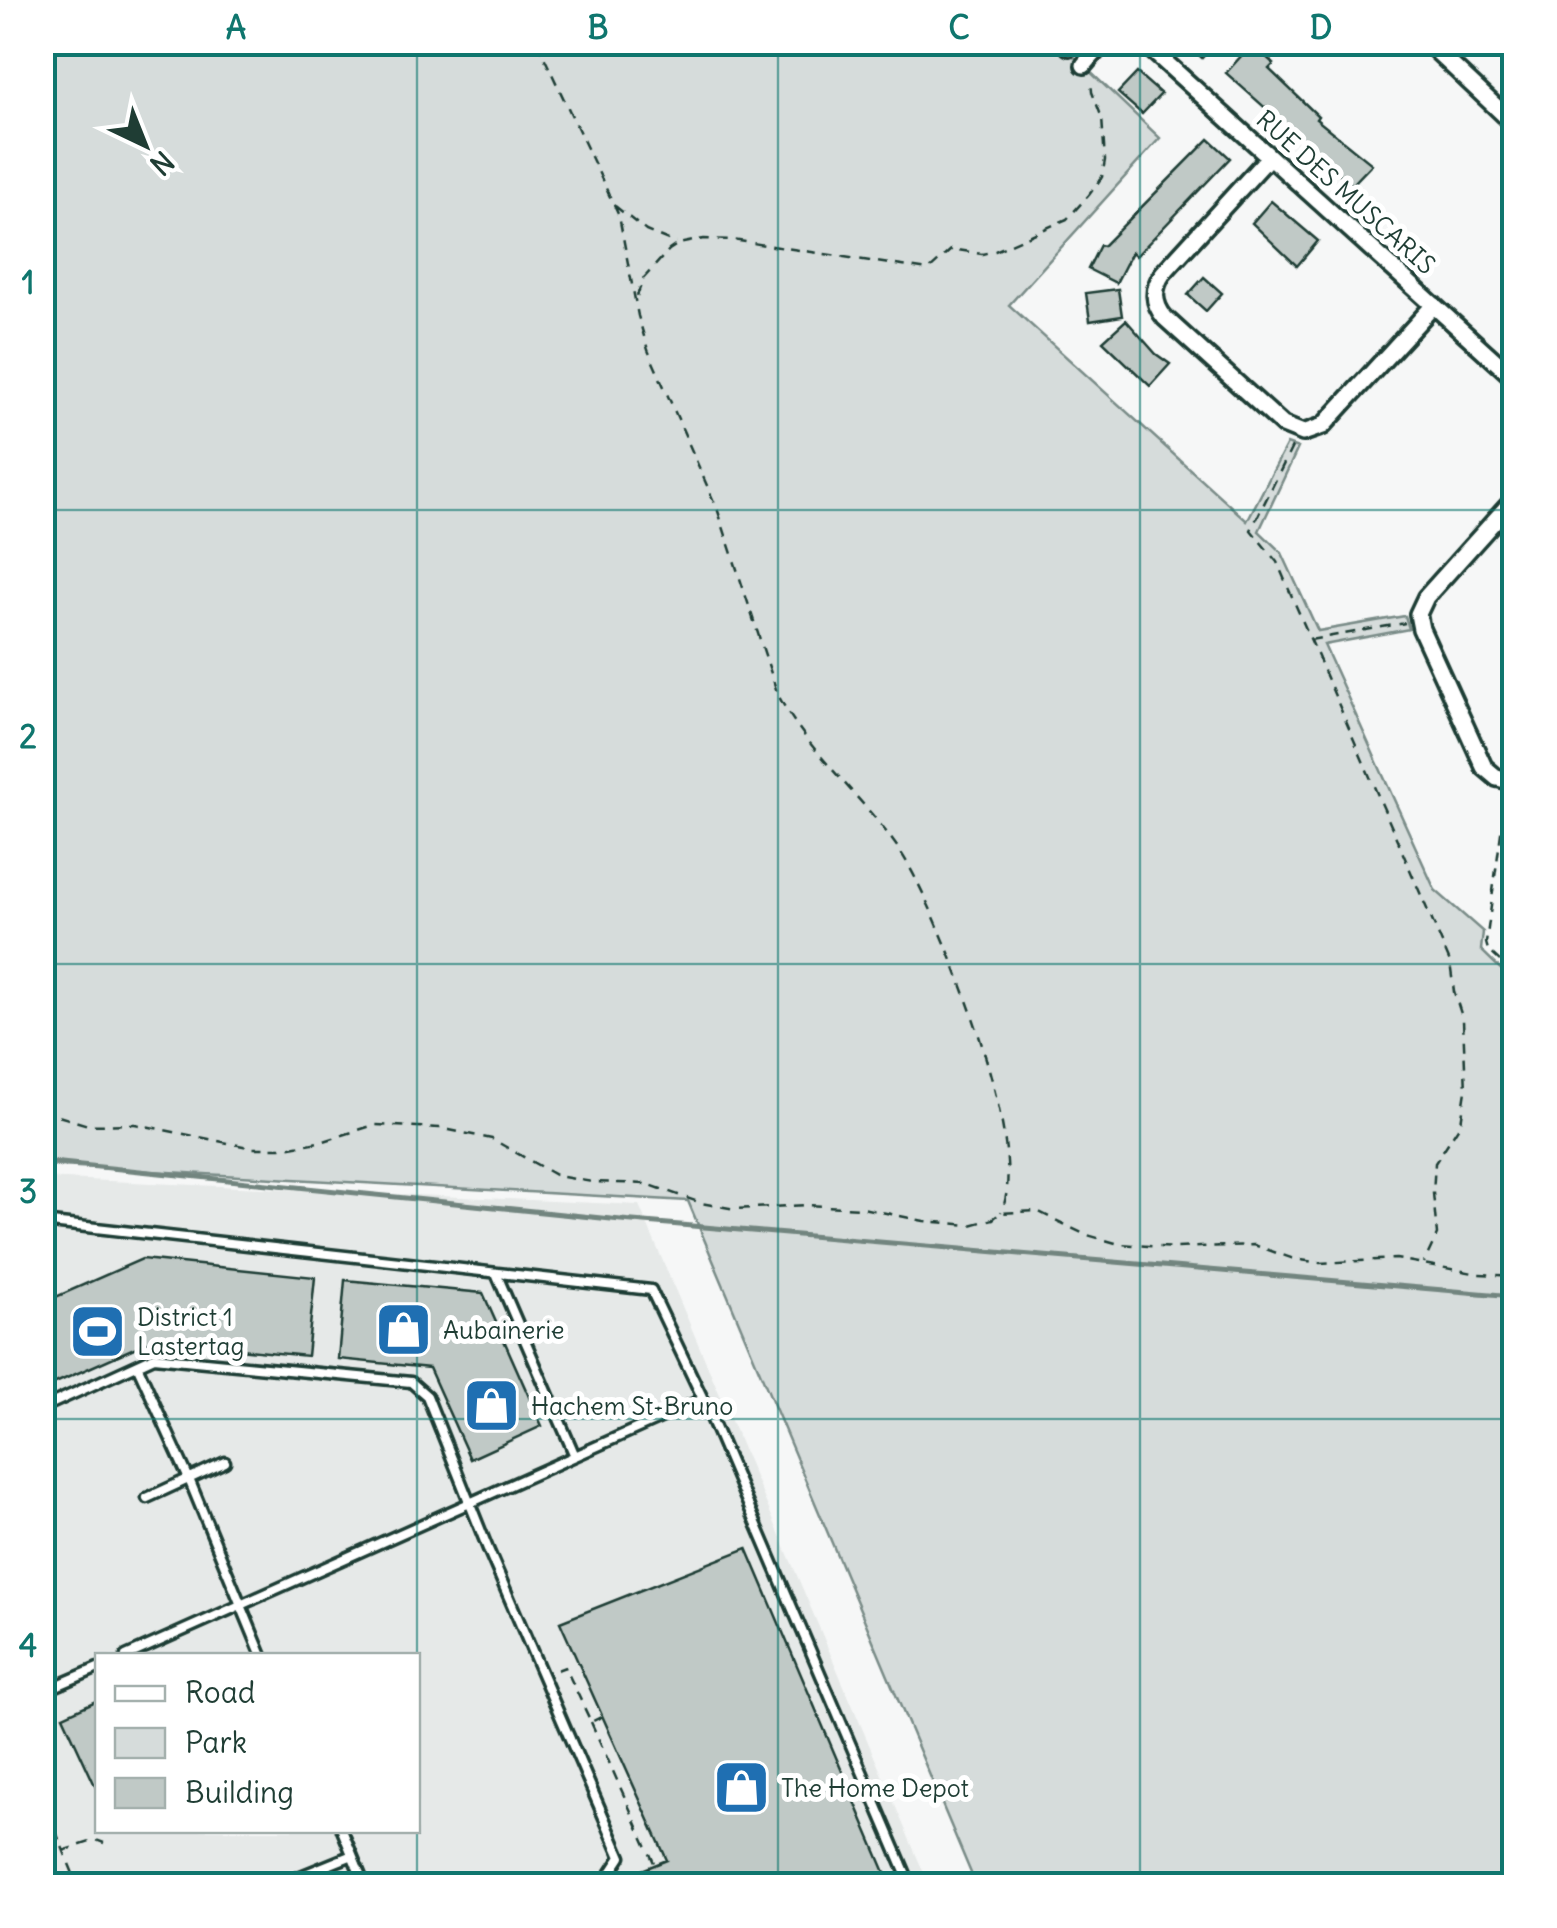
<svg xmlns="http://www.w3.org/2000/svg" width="1557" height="1928" viewBox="0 0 1557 1928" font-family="Delius,sans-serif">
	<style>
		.built { fill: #e6e9e8; fill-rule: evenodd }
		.green { fill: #d6dcdb; stroke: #7a8c88; stroke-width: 2.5 }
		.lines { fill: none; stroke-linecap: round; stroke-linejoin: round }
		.stream { stroke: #72857f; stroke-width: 5 }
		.building { fill: #c0c9c6; stroke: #1f3d34; stroke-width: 2.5 }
		.service-casing { stroke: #1f3d34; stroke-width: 15 }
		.minor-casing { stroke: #1f3d34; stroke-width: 22 }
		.tertiary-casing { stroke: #1f3d34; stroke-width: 28 }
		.path { stroke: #1f3d34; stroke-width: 2.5; stroke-dasharray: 10 8; stroke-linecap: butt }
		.service { stroke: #fff; stroke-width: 8 }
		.minor { stroke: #fff; stroke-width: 15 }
		.tertiary { stroke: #fff; stroke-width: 20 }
		.grid { fill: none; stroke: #0f766e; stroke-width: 2.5; stroke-opacity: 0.55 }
		.labels { text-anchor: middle; stroke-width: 10; stroke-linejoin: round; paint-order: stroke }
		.street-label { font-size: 25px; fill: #1f3d34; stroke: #fff }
		.poi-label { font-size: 25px; fill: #1f3d34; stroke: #fff; text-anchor: start }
		.neatline { fill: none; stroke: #0f766e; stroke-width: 4 }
		.grid-label { font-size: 32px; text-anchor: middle; font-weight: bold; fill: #0f766e }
	</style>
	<rect width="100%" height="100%" fill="#f6f7f7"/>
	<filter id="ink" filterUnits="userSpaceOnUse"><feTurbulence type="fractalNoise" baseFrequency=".01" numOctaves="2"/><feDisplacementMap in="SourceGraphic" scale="20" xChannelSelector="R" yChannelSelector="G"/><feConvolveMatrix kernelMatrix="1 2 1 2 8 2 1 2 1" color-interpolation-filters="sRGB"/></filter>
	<g filter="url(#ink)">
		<path class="built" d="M43,1178l596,27 290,680 -886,1zM98,1656h320v174h-320z"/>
		<path class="green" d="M42,43h1018l100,95 -151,167 238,216 40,-77 11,4 -39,83 23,22 36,78 87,-15 4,13 -85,16 111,245 48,42 -2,18 33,32v903h-538l-288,-684 -645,-36z"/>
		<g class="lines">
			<path class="stream" d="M42,1161l579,59 893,76"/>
		</g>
		<path class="building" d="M1185,42h31l-14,16z
			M1252,44l22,20 -5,5 49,47 -2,3 56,45 -20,21 -126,-112z
			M1137,73l24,21 -19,20 -24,-21z
			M1209,139l21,19 -94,98 -4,-4 -16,31 -28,-14 12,-24 3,1z
			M1271,201l47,40 -21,25 -45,-43z
			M1204,277l18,16 -16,18 -18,-16z
			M1118,289l4,27 -32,5 -4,-28z
			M1126,320l30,34 14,10 -20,22 -47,-45z
			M142,1259l173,18 -8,79 -155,-16 -110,49v-86z
			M345,1280l138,13 59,133 -72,33 -41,-91 -91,-9z
			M747,1548l140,329 -22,9h-254l3,-5 53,-21 -107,-238z
			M98,1700v92l-35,-76z"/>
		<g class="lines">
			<defs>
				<path id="service" d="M42,1222l609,68 52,109 208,487
					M496,1273l79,183
					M137,1365l52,114 73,177
					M42,1408l112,-51 257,25 16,14 61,153 133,308 -19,29
					M147,1498l78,-36
					M126,1656l577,-257
					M42,1692l56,-24
					M342,1830l23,56
					M276,1886l74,-30"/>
				<path id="minor" d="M1143,42l371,336
					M1427,42l87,82
					M1069,47l4,-5
					M1084,65l20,-23
					M1269,157l-106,116c-11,16 -10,31 2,45l118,107 20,8 20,-7 111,-121
					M1514,499l-88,98 -8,17 3,15 63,138 13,11 17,4"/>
				<path id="tertiary" d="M42,1879l3,7"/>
			</defs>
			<use href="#service" class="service-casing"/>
			<use href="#minor" class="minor-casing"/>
			<use href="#tertiary" class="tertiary-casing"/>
			<path class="path" d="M537,42l82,174 19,100 10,34 70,161 60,184c31,59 85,101 122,156 39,59 133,298 101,361
				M615,206l31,25 30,12
				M637,296l6,-17 26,-29 9,-6 26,-5 29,1 196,30 23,-21 30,5 13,-3 72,-32 22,-24 13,-18 3,-17 -3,-42 -10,-26 -1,-12
				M1292,447l-41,83 26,32 173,400 4,30 9,28 3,71 -5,32 -26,40 -2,30 4,42 -13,28
				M1310,640l95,-17
				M1506,796l-20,147 2,7 26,24
				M42,1111l46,14 47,-1 118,24h33l38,-7 50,-16 66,3 52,11 65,37 35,6 55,2 54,19 34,6 73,-4 54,3 62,13 46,4 23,-6 7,-6 37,-2 47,23 35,10 56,4 79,-3 40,14 26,4 76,-4 83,15 35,2
				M557,1670l8,-3 26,55 12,-6
				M591,1722l64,143
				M42,1797l36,89
				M63,1851l33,-11 8,3"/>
			<use href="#service" class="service"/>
			<use href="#minor" class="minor"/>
			<use href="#tertiary" class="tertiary"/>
		</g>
	</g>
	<path class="grid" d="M417,42v1614M778,42v1844M1140,42v1844M42,510h1472M42,964h1472M42,1419h1472M417,1830v56"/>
	<defs>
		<symbol id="shop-square" viewBox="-11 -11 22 22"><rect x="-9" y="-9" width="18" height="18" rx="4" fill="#1f6fb2" stroke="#fff"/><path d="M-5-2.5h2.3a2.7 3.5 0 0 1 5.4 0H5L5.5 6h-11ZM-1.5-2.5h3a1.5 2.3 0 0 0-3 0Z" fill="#fff"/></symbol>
		<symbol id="stadium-square" viewBox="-11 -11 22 22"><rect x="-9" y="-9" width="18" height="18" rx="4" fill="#1f6fb2" stroke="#fff"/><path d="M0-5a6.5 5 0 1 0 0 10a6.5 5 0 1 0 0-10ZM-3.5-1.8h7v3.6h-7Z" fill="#fff"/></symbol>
	</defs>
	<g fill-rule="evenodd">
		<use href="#shop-square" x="372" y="1298" width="63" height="63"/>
		<use href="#stadium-square" x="66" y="1300" width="63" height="63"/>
		<use href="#shop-square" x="460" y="1374" width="63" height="63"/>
		<use href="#shop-square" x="710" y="1756" width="63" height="63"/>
	</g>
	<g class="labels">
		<g class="street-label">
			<text transform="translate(1346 192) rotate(42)" y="9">RUE DES MUSCARIS</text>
		</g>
		<g class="poi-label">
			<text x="137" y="1326">District 1<tspan x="137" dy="29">Lastertag</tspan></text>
			<text x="443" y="1339">Aubainerie</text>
			<text x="531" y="1415">Hachem St-Bruno</text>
			<text x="781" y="1797">The Home Depot</text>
		</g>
	</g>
	<rect width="1557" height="1928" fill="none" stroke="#fff" stroke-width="110"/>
	<rect x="95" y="1653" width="325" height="180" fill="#ffffff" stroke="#a5b1ae" stroke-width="2.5"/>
	<rect x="115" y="1686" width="50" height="15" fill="#ffffff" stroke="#a5b1ae" stroke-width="2.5"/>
	<text x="185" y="1703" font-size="30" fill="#1f3d34">Road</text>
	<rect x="115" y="1728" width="50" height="30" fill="#d6dcdb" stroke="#a5b1ae" stroke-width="2.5"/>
	<text x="185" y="1753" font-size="30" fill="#1f3d34">Park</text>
	<rect x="115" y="1778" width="50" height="30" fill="#c0c9c6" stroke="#a5b1ae" stroke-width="2.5"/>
	<text x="185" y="1803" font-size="30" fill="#1f3d34">Building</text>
	<g transform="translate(145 145) rotate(137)" stroke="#ffffff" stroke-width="8" paint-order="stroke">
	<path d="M0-8L18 38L0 25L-18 38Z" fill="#1f3d34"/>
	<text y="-15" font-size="28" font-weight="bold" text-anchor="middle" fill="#1f3d34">N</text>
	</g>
	<rect x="55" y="55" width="1447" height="1818" class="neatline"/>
	<g class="grid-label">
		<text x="236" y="39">A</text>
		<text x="598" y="39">B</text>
		<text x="959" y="39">C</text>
		<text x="1321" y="39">D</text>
		<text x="28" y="294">1</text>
		<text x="28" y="748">2</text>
		<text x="28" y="1203">3</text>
		<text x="28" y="1657">4</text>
	</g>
</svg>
